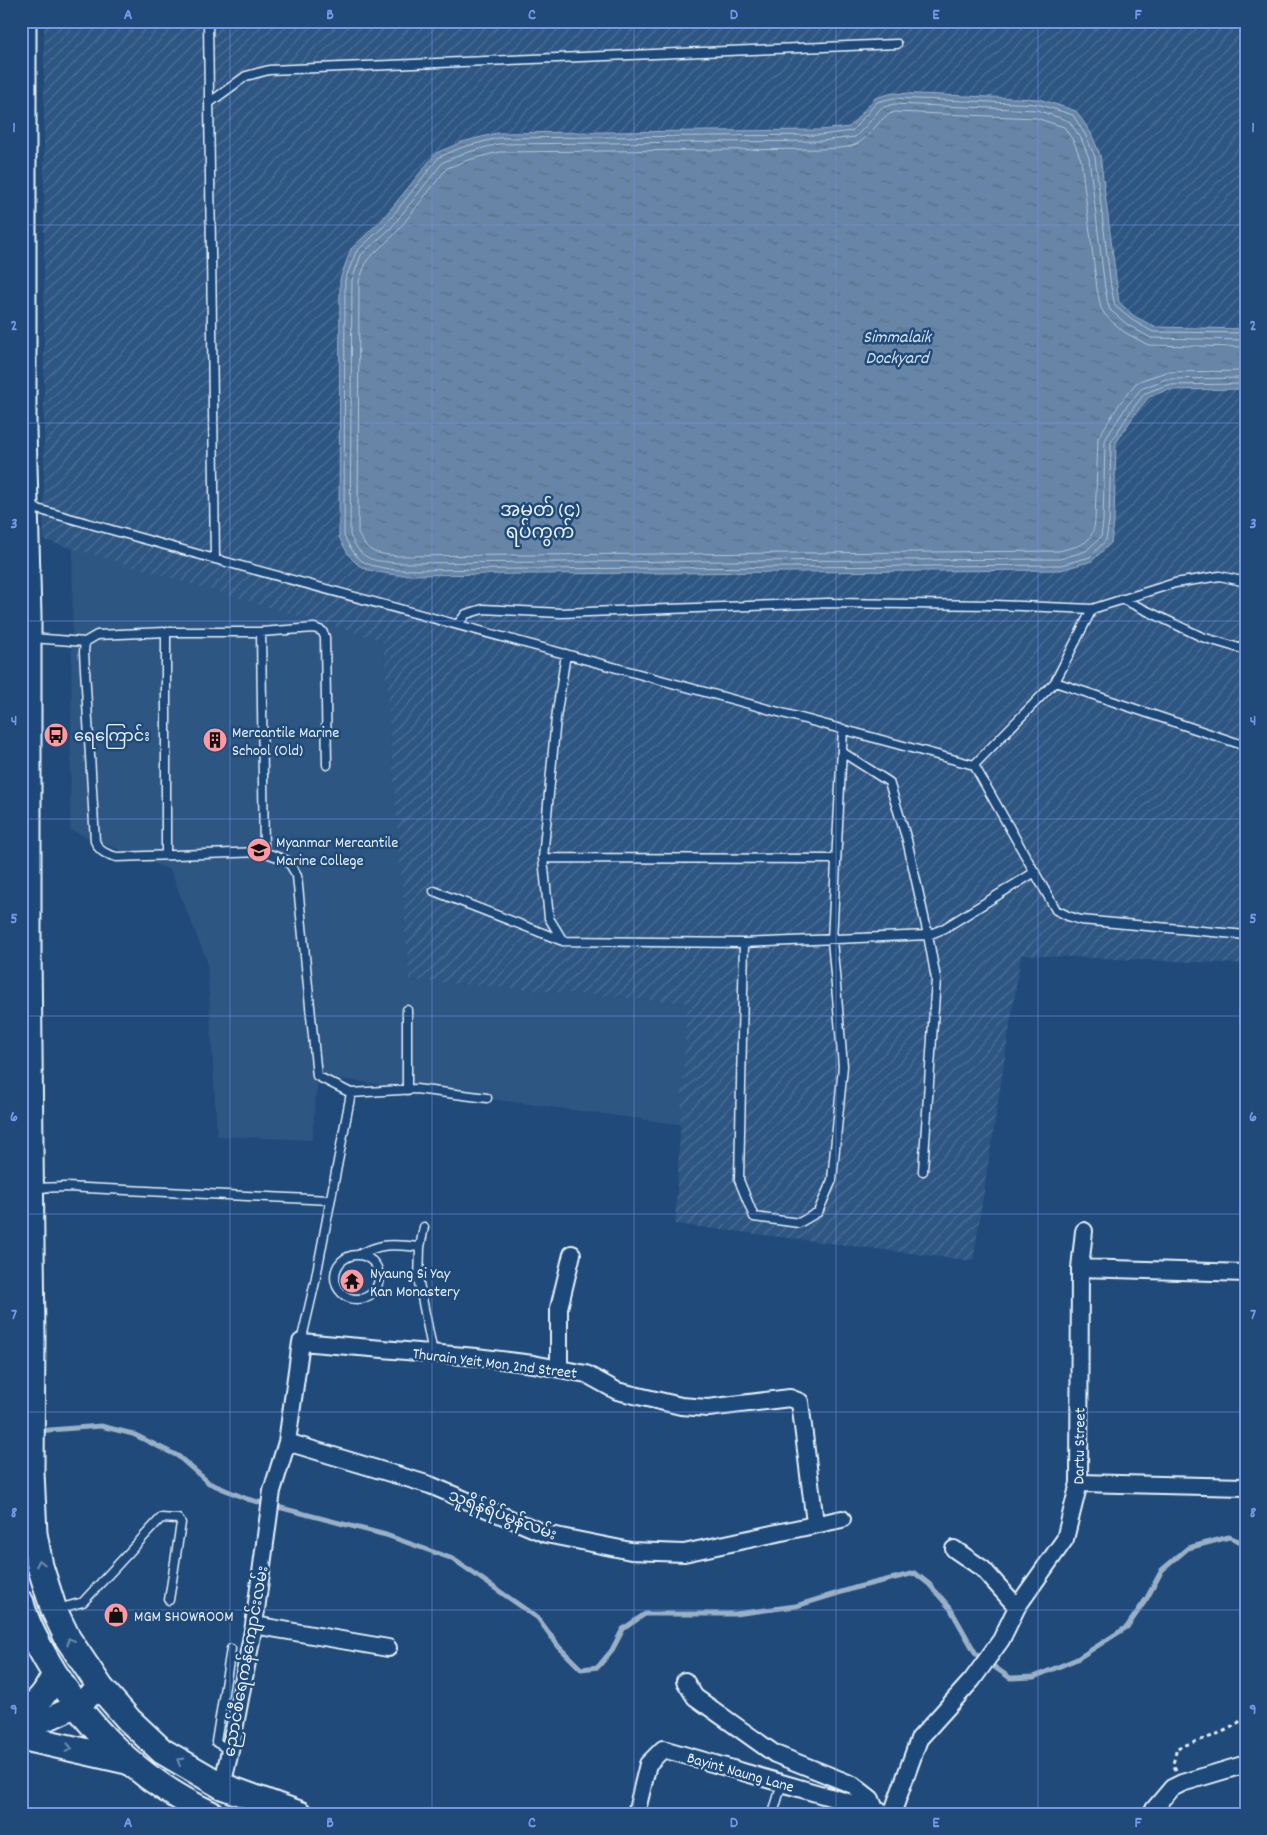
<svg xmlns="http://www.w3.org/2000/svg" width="1267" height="1835" viewBox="0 0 1267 1835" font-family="Dekko,'Noto Sans Myanmar',sans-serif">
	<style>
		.built { fill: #2e5683 }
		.industrial { fill: url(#industrial-furrows) }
		.water { fill: url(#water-ripples); stroke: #9ab0c7 }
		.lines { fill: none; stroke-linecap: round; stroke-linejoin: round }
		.shore { stroke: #b4c6d8; stroke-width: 1 }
		.stream { stroke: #9ab0c7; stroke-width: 5 }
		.lane-casing { stroke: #e8f1f8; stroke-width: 11 }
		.street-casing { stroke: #e8f1f8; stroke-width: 20 }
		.secondary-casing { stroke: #e8f1f8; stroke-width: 26 }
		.primary-casing { stroke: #e8f1f8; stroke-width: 29 }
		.path { stroke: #e8f1f8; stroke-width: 3; stroke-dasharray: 4 4; stroke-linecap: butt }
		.lane { stroke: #1f4a7a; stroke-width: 8 }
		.street { stroke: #1f4a7a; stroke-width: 16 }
		.secondary { stroke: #1f4a7a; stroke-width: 22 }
		.primary { stroke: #1f4a7a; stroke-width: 25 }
		.oneway { stroke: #6f8dac }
		.grid { fill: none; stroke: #7897e6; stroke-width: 1; stroke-opacity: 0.55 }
		.labels { text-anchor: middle; stroke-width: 5; stroke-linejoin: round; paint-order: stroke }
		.poi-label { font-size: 16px; fill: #e8f1f8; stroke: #1f4a7a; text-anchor: start }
		.street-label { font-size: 16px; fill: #e8f1f8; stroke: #1f4a7a }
		.water-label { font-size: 18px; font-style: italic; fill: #d4e1ec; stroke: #1f4a7a }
		.quarter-label { font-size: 19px; fill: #e8f1f8; stroke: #1f4a7a }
		.neatline { fill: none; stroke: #7897e6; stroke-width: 2 }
		.grid-label { font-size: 16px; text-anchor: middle; font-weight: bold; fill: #7897e6 }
	</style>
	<defs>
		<pattern id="industrial-furrows" width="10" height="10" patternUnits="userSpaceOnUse" patternTransform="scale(1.25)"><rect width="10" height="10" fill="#2e5683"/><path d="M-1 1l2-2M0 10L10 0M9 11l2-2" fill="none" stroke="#4c6f95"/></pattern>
		<pattern id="water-ripples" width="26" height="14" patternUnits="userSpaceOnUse" patternTransform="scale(1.25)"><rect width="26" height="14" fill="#6685a7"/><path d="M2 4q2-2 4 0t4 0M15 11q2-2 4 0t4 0" fill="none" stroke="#596d82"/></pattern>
	</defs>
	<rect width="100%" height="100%" fill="#1f4a7a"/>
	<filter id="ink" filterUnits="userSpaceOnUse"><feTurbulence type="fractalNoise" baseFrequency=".02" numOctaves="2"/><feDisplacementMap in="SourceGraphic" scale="10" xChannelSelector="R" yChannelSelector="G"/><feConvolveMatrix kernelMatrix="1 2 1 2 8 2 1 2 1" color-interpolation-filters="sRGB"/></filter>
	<g filter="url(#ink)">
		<path class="built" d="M73,546l310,95 26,339 278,23 -2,122 -367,-49 -6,64 -95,-4 -10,-175 -37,-91 -100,-40z"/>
		<path class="industrial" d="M44,21h1202v943l-225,-9 -48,306 -298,-37 12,-221 -278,-23 -26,-339 -339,-101z"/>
		<path class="water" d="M893,93l146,6 37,12 15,22 9,22 19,147 15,14 21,11 91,2v60l-79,1 -18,7 -14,17 -19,29 -2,80 -3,20 -19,18 -31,9 -665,5c-34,-5 -41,-5 -57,-38l1,-258 11,-30 31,-29 54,-67 26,-11 35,-9 323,-3 30,-3 25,-29z"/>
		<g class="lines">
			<path class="shore" d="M1246,333l-93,-1 -21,-12 -17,-14 -4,-19 -16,-130 -9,-21 -13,-21 -35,-11 -145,-6 -16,4 -25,29 -31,4 -323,3 -35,9 -24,10 -53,67 -30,28 -11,28 -1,256c14,29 22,29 52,34l665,-5 29,-8 16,-17 3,-18 2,-80 20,-31 14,-18 22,-8 79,-1
				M1246,340l-95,-2 -23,-13 -18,-15 -2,-6 -3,-16 -16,-130 -8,-20 -12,-17 -32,-11 -143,-6 -13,4 -15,18 -11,11 -34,4 -323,3 -33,9 -22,9 -52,66 -30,27 -9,25 -2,255c12,26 20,25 47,28l663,-4 26,-8 15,-14 2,-15 2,-82 21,-33 15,-18 25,-10 80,-1
				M1246,347l-98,-2 -24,-13 -19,-17 -4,-7 -4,-19 -16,-129 -7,-18 -10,-15 -28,-9 -141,-6c-16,4 -21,21 -35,30 -10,7 -27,6 -38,7l-323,3 -31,8 -21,8 -51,65 -29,27 -8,21 -1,252c10,21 18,20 39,23l662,-5c21,-6 33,-5 36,-30l3,-83 22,-35 16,-20 6,-3 24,-8 80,-1"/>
			<path class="stream" d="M37,1431l64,-5 32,8 45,22 31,27 38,16 139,36 67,24 85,59 21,29 22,22 17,-2 14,-17 11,-21 22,-15h90l61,-8 62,-19 57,-14 14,11 21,24 26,46 34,24 24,-1 43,-18 50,-32 20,-29 15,-28 26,-22 41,-11 17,7"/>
			<defs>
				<path id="lane" d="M208,21l7,538
					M209,103l37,-27 23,-6 628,-26
					M30,507l185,52 759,206 82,145 12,6 13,4 165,15
					M1122,599l80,38 44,13
					M458,624l8,-10 17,-5 78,4 266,-10 168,2 97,4 83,-26 45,-7 26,6
					M166,632v223
					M261,632l3,220
					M32,638l53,4
					M1055,682l191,64
					M842,752l47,30 18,58 21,95 8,44 -13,192
					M327,765l-2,-128 -3,-6 -8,-3 -53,4h-95l-69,3 -12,7 -1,10 11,189c4,10 10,13 22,16l147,-5 24,9 9,15 20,200 34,17 65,-4 71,9
					M974,765l81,-83 37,-73
					M543,858l293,1
					M434,891l129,50 181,2 184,-8 15,-6 92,-57
					M563,941l-14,-23 -6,-60 13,-140 10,-64
					M744,943l-5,237 15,37 45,6 19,-11 14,-32 11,-114 -11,-126 11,-211
					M407,1010v80
					M35,1188l31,-1 264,13
					M424,1227l-4,20 -1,36 14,70
					M360,1254c24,-12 35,-9 60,-7
					M335 1277a22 22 0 1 1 44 0a22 22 0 1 1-44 0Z
					M301,1342l14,-60 36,-189
					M58,1609l25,-7 78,-84 17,1 3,4 -12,77
					M230,1751l-14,-9 15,-93
					M773,1814l9,-31"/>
				<path id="street" d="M1080,1268l166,5
					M559,1369v-61l13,-54
					M287,1442l143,43 116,49 85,17 53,2 158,-34
					M1079,1483l166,4
					M954,1549l29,20 34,38
					M254,1625l134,23
					M685,1681l10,16 80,57 78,31 18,14 4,10
					M222,1786l8,-35 24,-126 18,-134 15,-49 14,-100 175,15 57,7 53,10 31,17 64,15 27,2 82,-10 10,4 15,121
					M636,1814l12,-50 15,-15 226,65
					M892,1814l27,-75 53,-59 29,-40 16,-33 48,-68 14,-56 1,-215 4,-37
					M1150,1814l22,-26 10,-5 64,-19"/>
				<path id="secondary" d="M21,1725c31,-3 56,-20 80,-37"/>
				<path id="primary" d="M23,21v408l5,186v335l4,388 -1,134 3,61 6,33 14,44 14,29 33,49 28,32 33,31 60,35 77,28
					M21,1603c5,20 15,38 25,56 40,69 92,121 165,155
					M21,1713c19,-11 25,-20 34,-39
					M21,1737l106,24"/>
			</defs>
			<use href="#lane" class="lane-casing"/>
			<use href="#street" class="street-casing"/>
			<use href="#secondary" class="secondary-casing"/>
			<use href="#primary" class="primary-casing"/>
			<path class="path" d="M1176,1770l-3,-6 4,-16c18,-7 59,-16 69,-34"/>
			<use href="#lane" class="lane"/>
			<use href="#street" class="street"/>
			<use href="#secondary" class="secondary"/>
			<use href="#primary" class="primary"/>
		</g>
		<defs><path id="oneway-chevron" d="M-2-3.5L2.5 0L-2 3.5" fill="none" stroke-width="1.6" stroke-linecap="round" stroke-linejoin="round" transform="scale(1.25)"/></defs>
		<g class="oneway">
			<use href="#oneway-chevron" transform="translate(40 1563) rotate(-103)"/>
			<use href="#oneway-chevron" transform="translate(70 1641) rotate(-121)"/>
			<use href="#oneway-chevron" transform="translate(69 1748) rotate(11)"/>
			<use href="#oneway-chevron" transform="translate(180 1761) rotate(-150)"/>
		</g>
	</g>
	<path class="grid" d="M230,21v1793M432,21v1793M634,21v1793M836,21v1793M1038,21v1793M21,225h1225M21,423h1225M21,621h1225M21,819h1225M21,1016h1225M21,1214h1225M21,1412h1225M21,1610h1225"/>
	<defs>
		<symbol id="bus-disc" viewBox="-11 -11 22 22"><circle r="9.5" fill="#ff9aa2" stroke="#1f4a7a"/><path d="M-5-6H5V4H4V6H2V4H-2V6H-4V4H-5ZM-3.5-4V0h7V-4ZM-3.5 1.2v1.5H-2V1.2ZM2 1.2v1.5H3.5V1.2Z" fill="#111"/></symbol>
		<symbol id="building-disc" viewBox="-11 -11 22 22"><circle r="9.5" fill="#ff9aa2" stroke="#1f4a7a"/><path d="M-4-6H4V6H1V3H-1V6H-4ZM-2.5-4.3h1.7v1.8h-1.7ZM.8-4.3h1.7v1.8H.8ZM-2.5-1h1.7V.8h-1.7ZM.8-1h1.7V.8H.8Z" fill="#111"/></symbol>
		<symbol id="university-disc" viewBox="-11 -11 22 22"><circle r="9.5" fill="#ff9aa2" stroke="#1f4a7a"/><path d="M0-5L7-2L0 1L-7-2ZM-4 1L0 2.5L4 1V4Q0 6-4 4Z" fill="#111"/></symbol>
		<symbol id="temple-disc" viewBox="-11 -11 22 22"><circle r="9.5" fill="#ff9aa2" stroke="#1f4a7a"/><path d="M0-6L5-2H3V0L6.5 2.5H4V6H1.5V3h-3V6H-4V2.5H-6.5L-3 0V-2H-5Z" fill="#111"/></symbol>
		<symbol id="shop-disc" viewBox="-11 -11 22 22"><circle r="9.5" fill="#ff9aa2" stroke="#1f4a7a"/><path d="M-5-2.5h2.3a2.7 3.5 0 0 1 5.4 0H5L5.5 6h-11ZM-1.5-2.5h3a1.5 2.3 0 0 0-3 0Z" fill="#111"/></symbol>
	</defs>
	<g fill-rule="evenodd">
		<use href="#bus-disc" x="42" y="721" width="28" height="28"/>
		<use href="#building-disc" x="201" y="726" width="28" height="28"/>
		<use href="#university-disc" x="245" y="836" width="28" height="28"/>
		<use href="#temple-disc" x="338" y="1267" width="28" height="28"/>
		<use href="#shop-disc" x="102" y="1601" width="28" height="28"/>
	</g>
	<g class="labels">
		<g class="poi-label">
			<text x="232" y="737">Mercantile Marine<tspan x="232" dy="18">School (Old)</tspan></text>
			<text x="74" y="741">ရေကြောင်း</text>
			<text x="276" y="847">Myanmar Mercantile<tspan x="276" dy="18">Marine College</tspan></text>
			<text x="370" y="1278">Nyaung Si Yay<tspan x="370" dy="18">Kan Monastery</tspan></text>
			<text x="134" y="1621">MGM SHOWROOM</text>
		</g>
		<g class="street-label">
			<text transform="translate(495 1362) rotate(7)" y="6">Thurain Yeit Mon 2nd Street</text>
			<text transform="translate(1078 1446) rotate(-89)" y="6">Dartu Street</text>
			<text transform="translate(503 1514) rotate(21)" y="6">သူရိန်ရိပ်မွန်လမ်း</text>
			<text transform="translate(245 1661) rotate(-80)" y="6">ညောင်စီရေကန်ကျောင်းလမ်း</text>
			<text transform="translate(741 1771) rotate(16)" y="6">Bayint Naung Lane</text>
		</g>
		<g class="water-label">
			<text x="897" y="342">Simmalaik<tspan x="897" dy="21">Dockyard</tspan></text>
		</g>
		<g class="quarter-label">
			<text x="540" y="516">အမှတ် (၄)<tspan x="540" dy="22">ရပ်ကွက်</tspan></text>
		</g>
	</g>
	<rect width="1267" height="1835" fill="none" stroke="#1f4a7a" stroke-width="55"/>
	<rect x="28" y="28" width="1212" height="1780" class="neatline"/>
	<g class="grid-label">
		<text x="128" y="19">A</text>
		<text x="330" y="19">B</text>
		<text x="532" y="19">C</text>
		<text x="734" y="19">D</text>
		<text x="936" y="19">E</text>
		<text x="1138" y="19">F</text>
		<text x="14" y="132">1</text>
		<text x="1253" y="132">1</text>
		<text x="14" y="330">2</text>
		<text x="1253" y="330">2</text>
		<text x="14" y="528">3</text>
		<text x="1253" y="528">3</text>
		<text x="14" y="725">4</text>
		<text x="1253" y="725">4</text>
		<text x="14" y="923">5</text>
		<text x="1253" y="923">5</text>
		<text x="14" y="1121">6</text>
		<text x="1253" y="1121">6</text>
		<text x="14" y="1319">7</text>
		<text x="1253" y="1319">7</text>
		<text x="14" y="1517">8</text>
		<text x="1253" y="1517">8</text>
		<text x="14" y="1714">9</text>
		<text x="1253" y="1714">9</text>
		<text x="128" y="1827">A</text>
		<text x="330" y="1827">B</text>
		<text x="532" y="1827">C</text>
		<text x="734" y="1827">D</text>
		<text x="936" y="1827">E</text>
		<text x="1138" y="1827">F</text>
	</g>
</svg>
